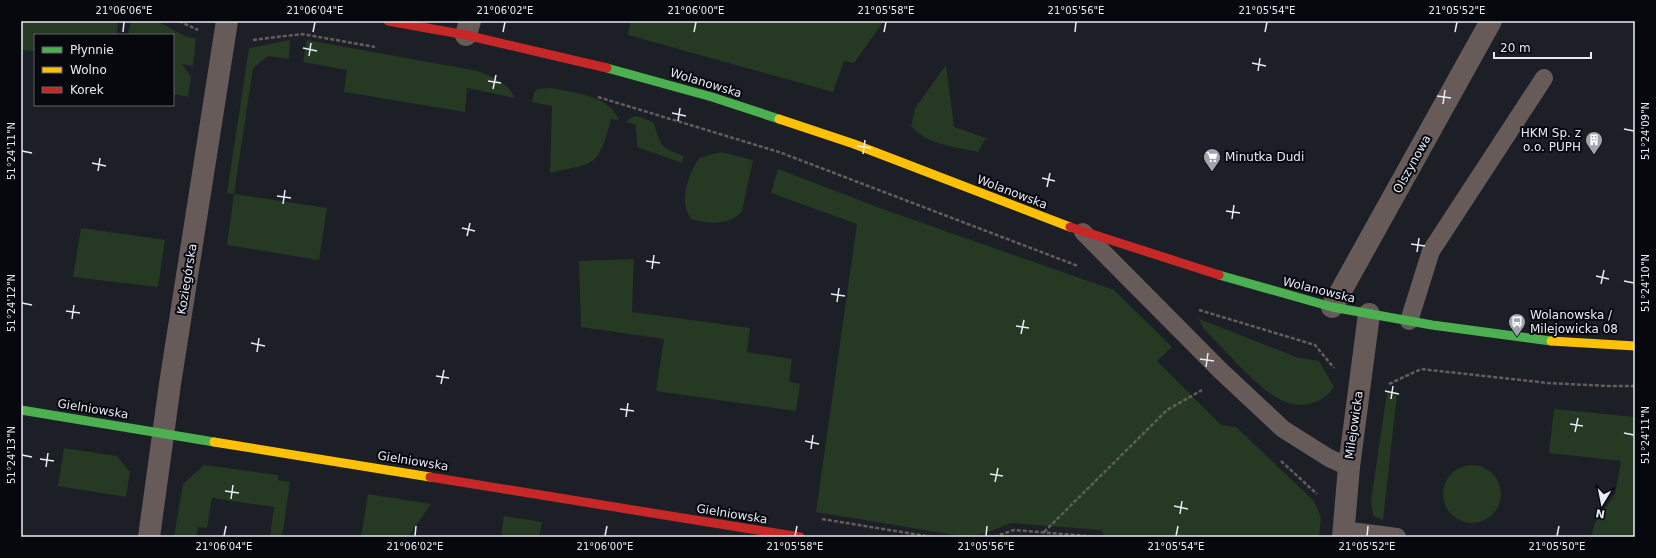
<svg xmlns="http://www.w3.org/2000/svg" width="1656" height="558" viewBox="0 0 1656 558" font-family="'DejaVu Sans',sans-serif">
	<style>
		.green { fill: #263923 }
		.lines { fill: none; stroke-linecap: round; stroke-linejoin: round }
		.path { stroke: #635e5c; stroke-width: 2.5; stroke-dasharray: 4 2; stroke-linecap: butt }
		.lane { stroke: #665b58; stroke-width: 18 }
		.street { stroke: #665b58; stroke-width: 22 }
		.fast { stroke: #4caf50; stroke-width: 9 }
		.slow { stroke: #ffc107; stroke-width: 9 }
		.jam { stroke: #c62828; stroke-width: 9 }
		.ticks { fill: none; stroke: #e7ebf4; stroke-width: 1.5 }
		.labels { text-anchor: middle; stroke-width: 4; stroke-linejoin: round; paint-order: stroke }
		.street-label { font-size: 12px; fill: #e7ebf4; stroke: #06080d }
		.poi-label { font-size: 12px; fill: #e7ebf4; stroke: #06080d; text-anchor: start }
		.neatline { fill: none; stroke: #e7ebf4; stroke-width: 1.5 }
		.ticks-label { font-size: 10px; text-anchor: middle; fill: #e7ebf4 }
	</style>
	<rect width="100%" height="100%" fill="#1c1f26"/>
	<path class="green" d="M21,21h97l-1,14h-82v16l-14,-1z
		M131,21h26l30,16 9,1 -3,28 -11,-2 9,13 -3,20 -15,-3v-59h-45z
		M631,21h253l-30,42 -10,-2 -11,31 -205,-57z
		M290,40l-1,19 -21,-3 -15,12 -19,126 93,14 -8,52 -92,-15 7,-51 -7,-1 22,-145z
		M307,40l171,31c15,7 30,11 37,27l-48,-10 -2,24 -121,-20 3,-22 -44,-8z
		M946,65l8,62 32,11 -8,14c-22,-5 -51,-7 -67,-26l4,-18z
		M551,88c24,5 58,7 68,32l-8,-1c-13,49 -14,43 -61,54l2,-67 -20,-4 2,-9 3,-4z
		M634,116l7,1 13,6c7,24 6,24 30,33l-2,7 -45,-16 -1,-22 -10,-3z
		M720,152l33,8 -11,51c-12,15 -34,13 -51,8 -13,-18 -3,-44 8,-61z
		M778,169l107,41 229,80 58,57 -15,14 64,64 15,2 78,74 7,16 -2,20h-215l-2,-7 -91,-7 -25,10 -19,4 -151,-25 41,-288 -86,-31z
		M81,228l84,12 -7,47 -85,-10z
		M634,259l-2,53 118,16 -3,24 45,7 -3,23 11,2 -4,27 -140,-20 8,-52 -83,-12 -2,-66z
		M1199,319l100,39 20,3 15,26c-11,17 -32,22 -51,14 -21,-8 -61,-54 -79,-72z
		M1387,392l10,2 -14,126 -10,-4 -2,-15z
		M1554,409l81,8v120h-44l4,-14 20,-29 6,-33 -72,-8z
		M64,448l53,8 13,16 -4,25 -68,-11z
		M204,465l74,10v5l12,2 -8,55h-12l4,-30 -62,-9 -5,30 -9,-1 -2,10h-22l9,-53z
		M1443 494a29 29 0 1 1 58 0a29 29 0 1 1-58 0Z
		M368,494l63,10 -23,33h-47z
		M504,516l38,6 -3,15h-38z"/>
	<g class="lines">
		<path class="path" d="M179,21l19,9
			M253,40l49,-6 73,13
			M598,97l181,55 299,114
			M1199,310l116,35 19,23
			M1389,384l32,-15 127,14 60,3h27
			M1281,461l36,33
			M822,519l110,18
			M1044,532l123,-122 35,-20
			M994,537l20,-7 84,7"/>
		<path class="lane" d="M1083,232l138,139 62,58 46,29 20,9
			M1409,321l22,-70 113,-173
			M1343,530l54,7"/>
		<path class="street" d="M466,35l4,-14
			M1332,307l159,-286
			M149,537l21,-153 57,-363
			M1343,537l6,-70 20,-153"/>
		<path class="fast" d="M607,68l105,29 67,22
			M1219,275l113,32 100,18 119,16
			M21,410l193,32"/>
		<path class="slow" d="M779,119l75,25 216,83
			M1551,341l84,5
			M214,442l216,35"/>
		<path class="jam" d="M388,21l78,14 141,33
			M1070,227l149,48
			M430,477l370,60"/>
	</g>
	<path class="ticks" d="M123,32l1,-10M313,32l2,-10M503,32l2,-10M694,32l2,-10M884,32l2,-10M1075,32l1,-10M1265,32l2,-10M1455,32l2,-10M303,48l14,3M309,56l2,-13M1252,63l14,3M1258,71l2,-13M488,81l13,2M493,89l3,-14M1437,96l14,2M1443,104l2,-14M672,113l14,3M678,121l2,-13M1624,129l10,2M857,146l14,2M22,151l10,2M863,154l2,-14M92,163l14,3M98,171l2,-13M1042,178l13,3M1047,187l3,-14M277,196l14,2M283,204l2,-14M1226,211l14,2M1232,219l2,-14M462,228l13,3M467,236l3,-13M1411,244l14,2M1417,252l2,-14M646,261l14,2M652,269l2,-14M1596,276l13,3M1624,281l10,2M1601,284l3,-14M831,294l14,2M837,302l2,-14M22,303l10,2M66,311l14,2M72,319l2,-14M1016,326l13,2M1021,334l3,-14M251,343l14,3M257,352l2,-14M1200,359l14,2M1206,367l2,-14M436,376l13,2M441,384l3,-14M1385,391l14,3M1391,399l2,-13M620,409l14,2M626,417l2,-14M1570,424l13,2M1575,432l3,-14M1624,433l10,2M805,441l14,3M811,449l2,-14M22,455l10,2M40,459l14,2M46,467l2,-14M990,474l13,2M995,482l3,-14M225,491l14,2M231,499l2,-14M1174,506l14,3M1180,514l2,-13M224,536l2,-10M415,536l1,-10M605,536l2,-10M795,536l2,-10M986,536l1,-10M1176,536l2,-10M1367,536l1,-10M1557,536l2,-10"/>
	<defs>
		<symbol id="building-pin" viewBox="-11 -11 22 30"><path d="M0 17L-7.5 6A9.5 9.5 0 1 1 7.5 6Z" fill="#a0a4ac" stroke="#06080d"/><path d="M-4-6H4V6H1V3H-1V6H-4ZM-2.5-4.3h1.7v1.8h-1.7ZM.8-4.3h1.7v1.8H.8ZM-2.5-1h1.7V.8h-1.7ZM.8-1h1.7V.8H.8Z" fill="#fff"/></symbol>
		<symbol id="supermarket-pin" viewBox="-11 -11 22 30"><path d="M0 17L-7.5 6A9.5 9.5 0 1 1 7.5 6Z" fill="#a0a4ac" stroke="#06080d"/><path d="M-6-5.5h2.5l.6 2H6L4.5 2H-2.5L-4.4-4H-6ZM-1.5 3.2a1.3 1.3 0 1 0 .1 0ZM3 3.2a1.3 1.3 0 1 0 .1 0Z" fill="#fff"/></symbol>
		<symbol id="bus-pin" viewBox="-11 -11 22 30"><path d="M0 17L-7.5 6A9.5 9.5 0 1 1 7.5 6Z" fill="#a0a4ac" stroke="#06080d"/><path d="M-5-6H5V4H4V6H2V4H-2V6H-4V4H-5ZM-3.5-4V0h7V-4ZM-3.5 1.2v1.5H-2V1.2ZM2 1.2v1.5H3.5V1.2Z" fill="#fff"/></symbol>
	</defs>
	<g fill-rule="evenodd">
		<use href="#building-pin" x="1584" y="130" width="20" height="27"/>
		<use href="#supermarket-pin" x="1202" y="147" width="20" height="27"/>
		<use href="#bus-pin" x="1507" y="312" width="20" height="27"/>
	</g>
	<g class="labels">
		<g class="street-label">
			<text transform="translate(706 83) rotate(17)" y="4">Wolanowska</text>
			<text transform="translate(1412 164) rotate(-61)" y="4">Olszynowa</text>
			<text transform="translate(1012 192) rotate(21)" y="4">Wolanowska</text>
			<text transform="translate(187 279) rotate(-81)" y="4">Koziegórska</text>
			<text transform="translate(1319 290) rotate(14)" y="4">Wolanowska</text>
			<text transform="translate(93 409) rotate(9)" y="4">Gielniowska</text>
			<text transform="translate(1354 425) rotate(-82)" y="4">Milejowicka</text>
			<text transform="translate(413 461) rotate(9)" y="4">Gielniowska</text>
			<text transform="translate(732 514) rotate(9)" y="4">Gielniowska</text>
		</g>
		<g class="poi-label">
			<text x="1581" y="137" text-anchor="end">HKM Sp. z<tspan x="1581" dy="14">o.o. PUPH</tspan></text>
			<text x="1225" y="161">Minutka Dudi</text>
			<text x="1530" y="319">Wolanowska /<tspan x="1530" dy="14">Milejowicka 08</tspan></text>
		</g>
	</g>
	<rect width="1656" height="558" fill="none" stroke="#06080d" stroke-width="44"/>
	<rect x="34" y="34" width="140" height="72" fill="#06080d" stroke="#606369"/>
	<rect x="42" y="47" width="20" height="6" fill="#4caf50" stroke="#606369"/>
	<text x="70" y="54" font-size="12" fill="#e7ebf4">Płynnie</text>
	<rect x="42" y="67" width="20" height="6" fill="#ffc107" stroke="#606369"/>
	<text x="70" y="74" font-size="12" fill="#e7ebf4">Wolno</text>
	<rect x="42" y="87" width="20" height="6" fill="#c62828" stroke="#606369"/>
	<text x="70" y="94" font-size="12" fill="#e7ebf4">Korek</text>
	<g transform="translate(1602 504) rotate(190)" stroke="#06080d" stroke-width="3" paint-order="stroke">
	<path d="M0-3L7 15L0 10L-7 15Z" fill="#e7ebf4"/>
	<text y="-6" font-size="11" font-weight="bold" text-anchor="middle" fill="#e7ebf4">N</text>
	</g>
	<path d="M1494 52v6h97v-6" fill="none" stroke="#e7ebf4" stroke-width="2"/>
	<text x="1500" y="52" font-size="12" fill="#e7ebf4" stroke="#06080d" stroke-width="3" paint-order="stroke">20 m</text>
	<rect x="22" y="22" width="1612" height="514" class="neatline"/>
	<g class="ticks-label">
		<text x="124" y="14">21°06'06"E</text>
		<text x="315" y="14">21°06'04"E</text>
		<text x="505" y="14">21°06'02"E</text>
		<text x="696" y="14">21°06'00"E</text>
		<text x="886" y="14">21°05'58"E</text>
		<text x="1076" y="14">21°05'56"E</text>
		<text x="1267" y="14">21°05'54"E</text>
		<text x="1457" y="14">21°05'52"E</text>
		<text transform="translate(1645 131) rotate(-90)" y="4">51°24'09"N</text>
		<text transform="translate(11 151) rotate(-90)" y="4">51°24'11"N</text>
		<text transform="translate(1645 283) rotate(-90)" y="4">51°24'10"N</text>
		<text transform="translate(11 303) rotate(-90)" y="4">51°24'12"N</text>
		<text transform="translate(1645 435) rotate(-90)" y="4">51°24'11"N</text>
		<text transform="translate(11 455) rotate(-90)" y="4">51°24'13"N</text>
		<text x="224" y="550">21°06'04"E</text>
		<text x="415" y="550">21°06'02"E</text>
		<text x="605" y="550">21°06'00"E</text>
		<text x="795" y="550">21°05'58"E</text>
		<text x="986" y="550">21°05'56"E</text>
		<text x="1176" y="550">21°05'54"E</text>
		<text x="1367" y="550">21°05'52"E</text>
		<text x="1557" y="550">21°05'50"E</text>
	</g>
</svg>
